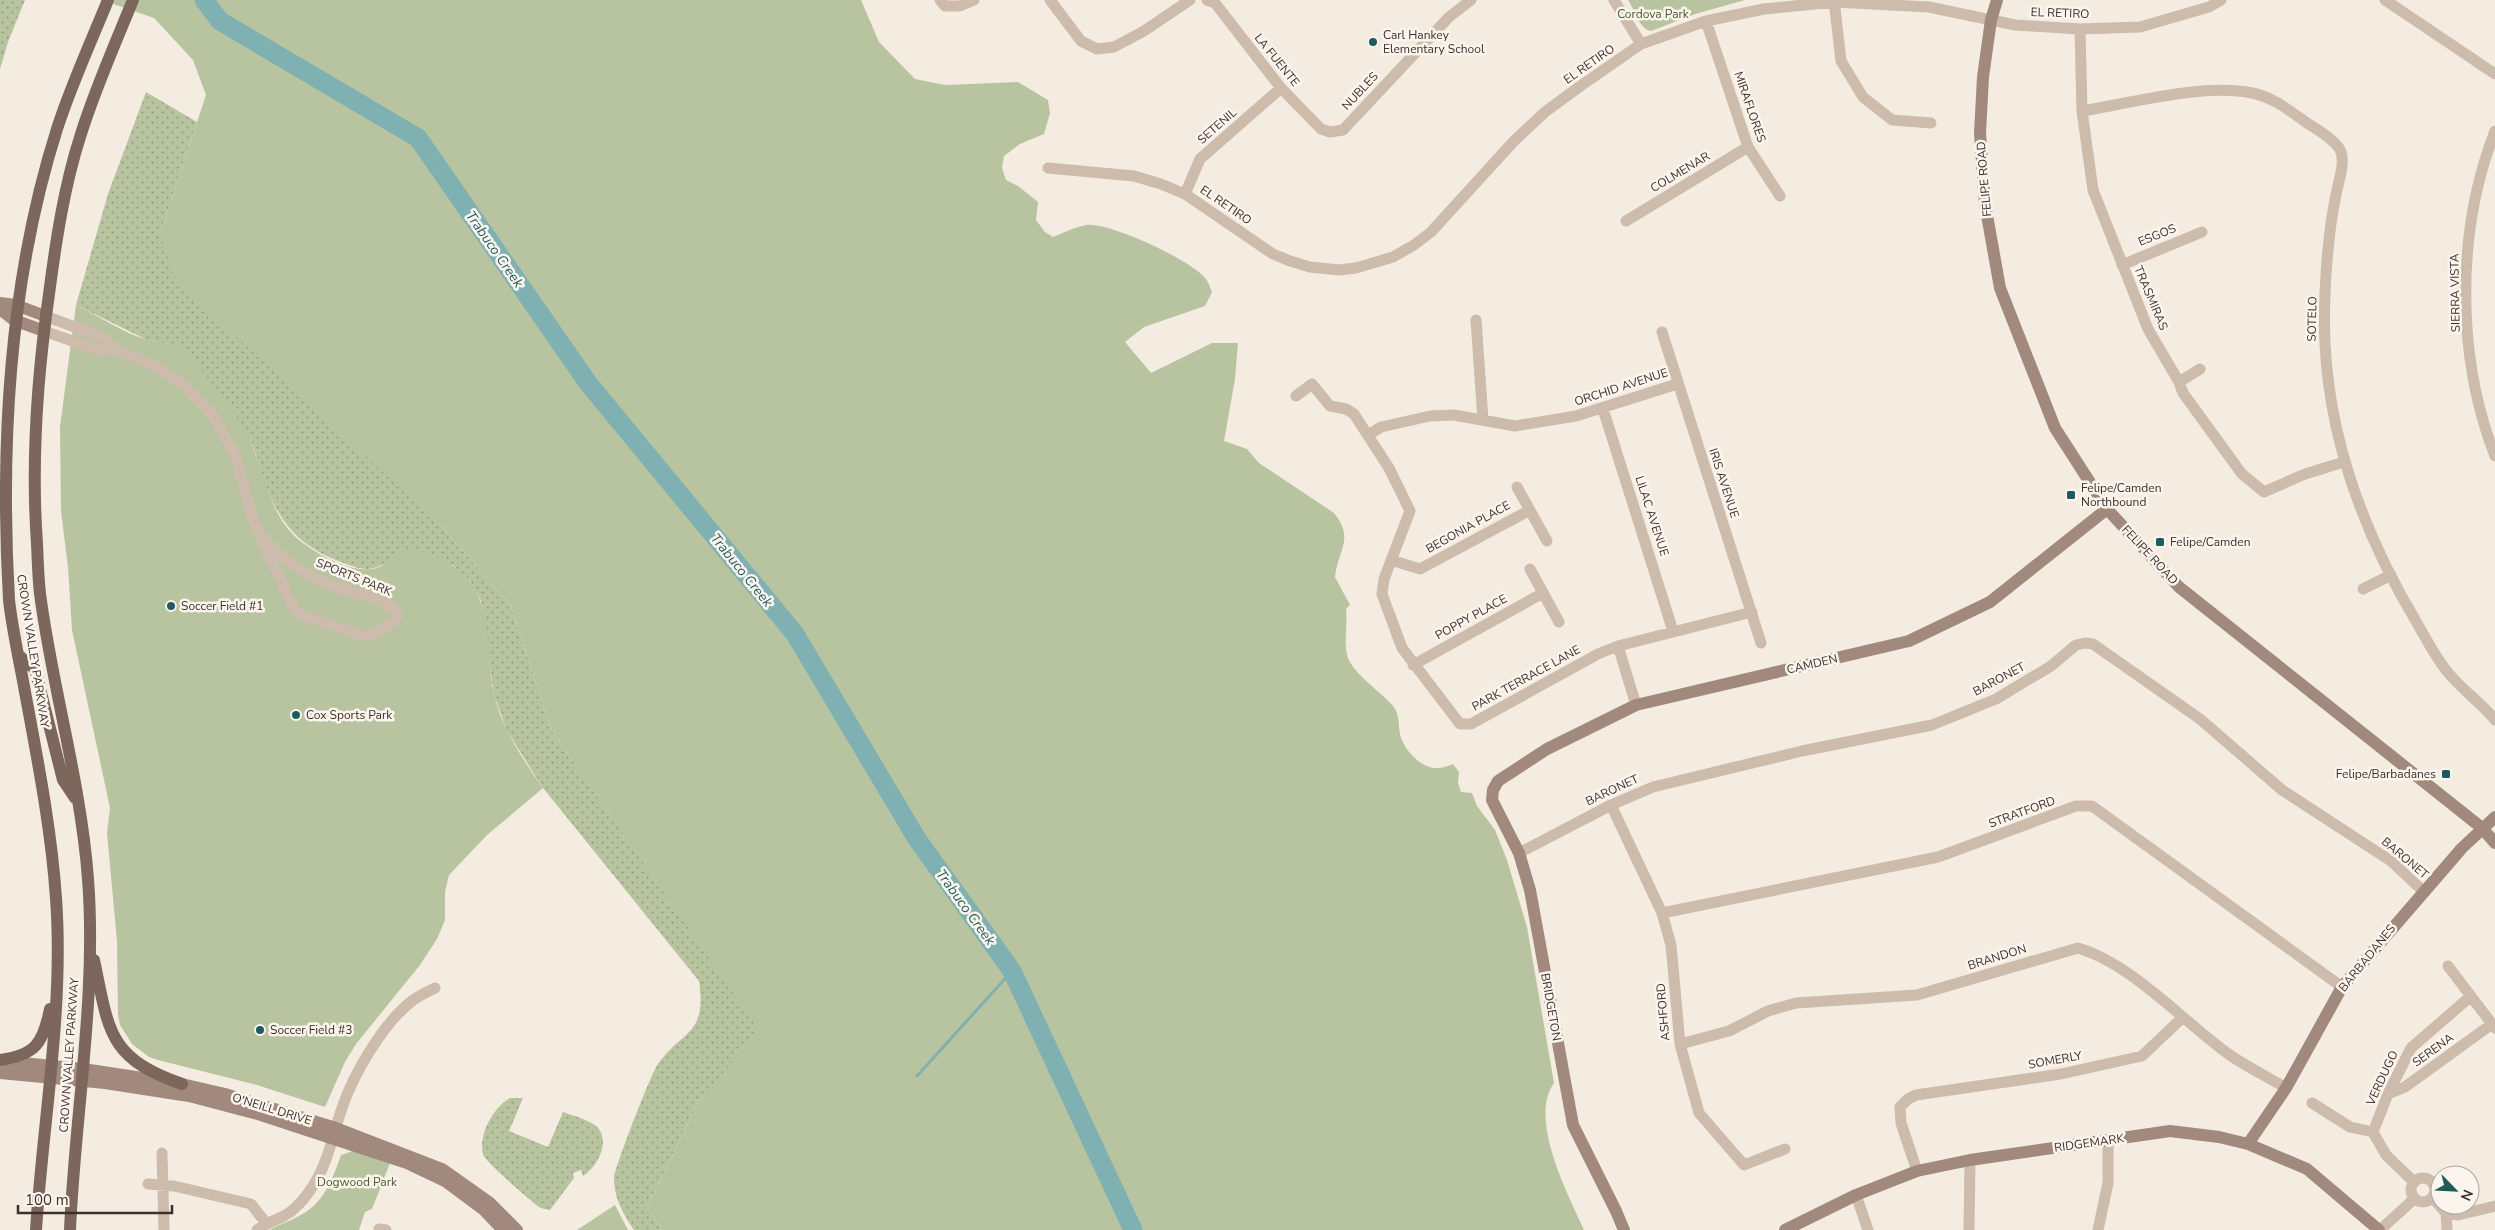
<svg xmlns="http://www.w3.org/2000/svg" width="2495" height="1230" viewBox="0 0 2495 1230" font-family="'Nunito Sans',sans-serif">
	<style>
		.grass { fill: url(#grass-dots) }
		.park { fill: #b8c4a0 }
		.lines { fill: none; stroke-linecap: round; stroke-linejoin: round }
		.stream { stroke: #7fb0b2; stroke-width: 3 }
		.river { stroke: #7fb0b2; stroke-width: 19 }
		.street { stroke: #cdbbac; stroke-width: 11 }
		.secondary { stroke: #a18a7d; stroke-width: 12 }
		.primary { stroke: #7d675c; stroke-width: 12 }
		.poi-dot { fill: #1f5a5e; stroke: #fbf5ee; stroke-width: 2 }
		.labels { text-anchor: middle; stroke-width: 5; stroke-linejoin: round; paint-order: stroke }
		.street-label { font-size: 12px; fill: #3b302b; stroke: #fbf5ee }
		.park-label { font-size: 12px; fill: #4a5a2e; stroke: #fbf5ee }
		.poi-label { font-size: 12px; fill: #3b302b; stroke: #fbf5ee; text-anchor: start }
		.water-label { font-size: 14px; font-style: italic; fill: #1f5a5e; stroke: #fbf5ee }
	</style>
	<defs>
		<pattern id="grass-dots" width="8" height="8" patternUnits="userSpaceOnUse" patternTransform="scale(1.25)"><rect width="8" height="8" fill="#b8c4a0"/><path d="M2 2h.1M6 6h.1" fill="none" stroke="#97a083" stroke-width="1.8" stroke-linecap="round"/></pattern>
	</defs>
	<rect width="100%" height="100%" fill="#f4ebe1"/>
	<path class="grass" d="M0,0h25l-17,42 -8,27z
		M146,92l51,30 -37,112 281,292 69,78 42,127 209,301 -62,68 -52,108 16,22h-29c-11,-17 -20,-31 -20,-52 0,-9 38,-107 44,-114 25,-35 49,-28 41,-83l-156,-193 -36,-57 -13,-36 -13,-94 -11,-20 -17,-16 -59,-10c-16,16 -27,17 -48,9 -47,-17 -66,-39 -83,-86 -4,-13 -7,-28 -14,-39 -20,-32 -46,-62 -68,-92l-34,-7 -71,-35 32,-111z
		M510,1098h13l-14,33 39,16 15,-35c11,4 24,7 33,14 16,14 1,42 -13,50l-2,-6 -8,3 1,5 -24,32c-3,-1 -8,-1 -11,-3 -8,-6 -55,-46 -56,-53 -5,-20 11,-47 27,-56z"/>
	<path class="park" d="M102,0h759l18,42 36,37 30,6 73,-3 30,18 2,13 -6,21 -24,10 -16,12 -2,12 4,12 12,6 20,16 -2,18 9,12 8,5c10,-4 22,-10 33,-12 21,-4 105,35 119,53 3,3 5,9 7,14l-7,14 -61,21 -19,15 26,31 61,-30h26l-3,36 -11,62 23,8 12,14 75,50c21,26 4,36 1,64l15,28 -4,4c2,16 -3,35 2,49 6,16 33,34 45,48 7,9 5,17 7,28 3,15 22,36 38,34 5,0 10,-2 15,-4l6,8 -1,11 3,9 11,1 5,13 18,24 12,30 20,67 27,156c-26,36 14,111 30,147h-921l-16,-22 52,-108 61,-68 -208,-301 -42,-127 -69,-78 -266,-246 -15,-46 46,-139 -13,-35 -39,-42z
		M1628,0h117l-50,14 -44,17c-12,-2 -16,-21 -23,-31z
		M76,305c23,11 47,28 72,35 9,3 25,1 33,7 8,5 16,19 22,26 17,21 34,41 46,65 15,32 21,79 50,102 18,14 49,32 73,29 11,-1 14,-9 22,-14 24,-14 63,8 77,28 22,32 15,74 23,111 7,33 29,66 49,94l-56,47 -38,40 -4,17v28l-8,19 -17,26 -64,79 -11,18 -20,45 -68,-22 -99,-25 -9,-3 -17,-13 -12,-19 -2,-10 -1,-74 -10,-108 3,-25 -38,-178 -4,-63 -7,-56 -1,-84z
		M353,1151l37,12 -18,46 -7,3 -6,18h-90c9,-5 19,-8 28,-13 26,-12 35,-36 44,-62z
		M615,1205l13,25h-51z"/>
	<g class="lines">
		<path class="stream" d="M917,1076l95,-105"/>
		<path class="river" d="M204,0l16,21 198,117 170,245 207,251 122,205 95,132 121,259"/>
		<path class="street" d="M940,0l5,6h15l14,-6
			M1050,0l31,41 16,8 17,-2 30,-16 46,-31
			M1207,0l8,3 66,85 40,41 9,3 13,-2 106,-113 22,-17
			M1614,0l27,44
			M1834,0l7,61 22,36 29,23 39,3
			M2385,0l110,74
			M1706,21l42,126 32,49
			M2080,29l2,82 11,79 55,139 31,53 4,11 59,81 22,18 41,-18 39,-12
			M2082,111c49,-8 122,-28 170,-18 21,4 38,18 55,30 11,7 24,14 32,25 8,12 -1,34 -3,47 -9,42 -13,106 -11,149 5,99 41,194 92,279 10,17 20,38 34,53 14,16 31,28 44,44
			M2495,131c-39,100 -39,225 0,325
			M1048,168l86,8 27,8 24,10 88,60 17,7 20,6 29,3 17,-2 37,-11 21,-12 17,-13 83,-91 31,-29 34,-25 62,-43 65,-23 58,-12 70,-7 95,5 86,18 65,4 60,-2 69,-20 12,-7
			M1185,194l15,-35 81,-71
			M1626,221l122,-74
			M2122,265l80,-33
			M45,316l57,21 11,11 42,18 27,18 30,30 23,40 17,63 40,88 6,9 65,22 9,-1 23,-14 3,-7c-15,-19 -41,-19 -62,-27 -29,-11 -55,-28 -76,-52
			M1476,320l7,100
			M44,331l54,19 15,-2
			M1662,332l99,311
			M2179,382l21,-13
			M1296,396l16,-12 18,22 16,3 8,5 35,54 21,43 -26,68 -2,15 20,54 58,76h11l127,-70 20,-8 134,-34
			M1603,409l70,222
			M1368,435l13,-8 49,-11 24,-1 61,11 61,-10 101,-32
			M1517,487l30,54
			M1391,560l29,9 110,-59
			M1530,569l29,53
			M2363,589l28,-14
			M1618,646l18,59
			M1413,665l130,-72
			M1611,805l51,108 9,32 9,99 19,69 45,52 41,-16
			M1519,853l92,-48 42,-18 149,-36 130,-26 64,-26 55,-33 25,-21 9,-2 8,1 107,75 82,71 109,71 33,31
			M1662,913l276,-56 138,-51h16l250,181
			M2448,966l47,62
			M1680,1044l49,-13 39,-20 28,-8 121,-8 161,-47c52,15 104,72 149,105 18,13 39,23 59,35
			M2388,1094l17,-7 87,-63
			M2312,1103l38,24 23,5
			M162,1153l2,77
			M1917,1171l-16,-48 -1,-16 8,-8 8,-4 145,-21 81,-18 40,-38
			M2411 1190a12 12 0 1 1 24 0a12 12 0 1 1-24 0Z
			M2414,1182l-28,-27 -13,-23 15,-38 23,-46 60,-52
			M148,1184l26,2 77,18 15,19
			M1856,1195l12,35
			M2433,1198l13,15 12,2 37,-9
			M2446,1213l1,17
			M379,1229l7,1
			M257,1230c9,-7 17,-9 27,-14 11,-6 22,-19 29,-30 15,-23 20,-52 29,-78 11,-33 41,-85 70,-107 6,-5 15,-9 23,-13
			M1969,1230l1,-70
			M2098,1230l10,-47v-43
			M2380,1230l34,-31"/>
		<path class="secondary" d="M1997,0l-6,20 -8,57 -3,56 5,71 15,84 55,140 52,81 72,78 303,241 13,15
			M0,303l16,2 29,11
			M0,309l14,11 30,11
			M2,1061l81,8 99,15 43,10 111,34 106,41 48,34 27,27
			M0,1073l105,10 84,13 69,18 149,49 38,18 39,29 19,20
			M2248,1144l38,-56 56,-101 120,-139 33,-31
			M1624,1230l-8,-19 -43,-86 -43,-235 -11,-37 -27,-53 1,-10 5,-9 49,-32 89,-44 273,-64 81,-39 117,-93
			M1785,1230l71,-35 61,-24 53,-11 200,-29 49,6 29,7 59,25 72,61"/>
		<path class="primary" d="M18,655l17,14 28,111 12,18
			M94,960c15,70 13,98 88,124
			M0,1060c35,-5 43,-16 50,-51
			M36,1230c7,-110 28,-221 20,-332 -5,-73 -20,-146 -33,-217 -5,-27 -11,-54 -14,-81 -9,-157 0,-320 48,-471 14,-44 34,-87 51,-129
			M70,1230c5,-117 27,-234 18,-351 -7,-94 -34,-185 -47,-278 -3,-19 -3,-38 -4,-57 -6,-84 0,-166 12,-250 7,-53 15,-108 32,-160 14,-45 34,-90 52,-134"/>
	</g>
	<g class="poi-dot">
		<circle cx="1373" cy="42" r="5"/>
		<rect x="2066" y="490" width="10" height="10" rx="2.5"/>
		<rect x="2155" y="537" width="10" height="10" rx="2.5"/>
		<circle cx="171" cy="606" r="5"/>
		<circle cx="296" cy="715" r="5"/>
		<rect x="2441" y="769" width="10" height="10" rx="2.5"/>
		<circle cx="260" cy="1030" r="5"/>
	</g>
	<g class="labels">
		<g class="street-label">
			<text transform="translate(2060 13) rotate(2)" y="4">EL RETIRO</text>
			<text transform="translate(1277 60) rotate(51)" y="4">LA FUENTE</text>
			<text transform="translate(1589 64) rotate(-35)" y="4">EL RETIRO</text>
			<text transform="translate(1360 91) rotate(-47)" y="4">NUBLES</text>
			<text transform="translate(1750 107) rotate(71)" y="4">MIRAFLORES</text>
			<text transform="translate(1217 126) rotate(-41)" y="4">SETENIL</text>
			<text transform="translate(1680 172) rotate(-31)" y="4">COLMENAR</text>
			<text transform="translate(1984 179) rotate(-95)" y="4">FELIPE ROAD</text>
			<text transform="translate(1226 205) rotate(34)" y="4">EL RETIRO</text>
			<text transform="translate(2157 235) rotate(-22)" y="4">ESGOS</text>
			<text transform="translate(2455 293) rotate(-91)" y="4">SIERRA VISTA</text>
			<text transform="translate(2151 298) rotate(67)" y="4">TRASMIRAS</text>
			<text transform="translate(2312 319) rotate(-89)" y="4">SOTELO</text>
			<text transform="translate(1621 387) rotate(-18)" y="4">ORCHID AVENUE</text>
			<text transform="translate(1724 483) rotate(72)" y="4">IRIS AVENUE</text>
			<text transform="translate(1652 516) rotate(72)" y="4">LILAC AVENUE</text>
			<text transform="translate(1468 527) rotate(-29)" y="4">BEGONIA PLACE</text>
			<text transform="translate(2150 555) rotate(47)" y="4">FELIPE ROAD</text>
			<text transform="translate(354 577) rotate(22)" y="4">SPORTS PARK</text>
			<text transform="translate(1471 617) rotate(-29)" y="4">POPPY PLACE</text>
			<text transform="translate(33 651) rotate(81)" y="4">CROWN VALLEY PARKWAY</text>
			<text transform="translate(1812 664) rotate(-13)" y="4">CAMDEN</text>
			<text transform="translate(1526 678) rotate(-29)" y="4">PARK TERRACE LANE</text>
			<text transform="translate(1999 679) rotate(-28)" y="4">BARONET</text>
			<text transform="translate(1612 790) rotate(-25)" y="4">BARONET</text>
			<text transform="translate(2022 812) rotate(-20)" y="4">STRATFORD</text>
			<text transform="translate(2405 858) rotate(40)" y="4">BARONET</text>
			<text transform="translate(1997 957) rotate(-17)" y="4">BRANDON</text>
			<text transform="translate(2367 958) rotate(-51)" y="4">BARBADANES</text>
			<text transform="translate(1551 1007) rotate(80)" y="4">BRIDGETON</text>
			<text transform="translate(1663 1012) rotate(-95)" y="4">ASHFORD</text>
			<text transform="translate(2433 1050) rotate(-36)" y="4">SERENA</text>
			<text transform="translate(69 1055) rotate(-86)" y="4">CROWN VALLEY PARKWAY</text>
			<text transform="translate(2055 1060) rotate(-10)" y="4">SOMERLY</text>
			<text transform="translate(2382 1078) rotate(-65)" y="4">VERDUGO</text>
			<text transform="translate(272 1109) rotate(17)" y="4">O'NEILL DRIVE</text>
			<text transform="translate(2089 1143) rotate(-8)" y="4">RIDGEMARK</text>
		</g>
		<g class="park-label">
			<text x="1653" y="18">Cordova Park</text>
			<text x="357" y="1186">Dogwood Park</text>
		</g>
		<g class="poi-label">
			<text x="1383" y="39">Carl Hankey<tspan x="1383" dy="14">Elementary School</tspan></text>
			<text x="2081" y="492">Felipe/Camden<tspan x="2081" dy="14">Northbound</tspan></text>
			<text x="2170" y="546">Felipe/Camden</text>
			<text x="181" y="610">Soccer Field #1</text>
			<text x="306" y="719">Cox Sports Park</text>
			<text x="2436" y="778" text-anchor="end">Felipe/Barbadanes</text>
			<text x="270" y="1034">Soccer Field #3</text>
		</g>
		<g class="water-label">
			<text transform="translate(495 249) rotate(55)" y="5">Trabuco Creek</text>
			<text transform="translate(742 570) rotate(51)" y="5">Trabuco Creek</text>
			<text transform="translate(966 907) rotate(54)" y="5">Trabuco Creek</text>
		</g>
	</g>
	<g transform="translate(2455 1190) rotate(114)"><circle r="24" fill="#fbf5ee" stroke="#aea6a0"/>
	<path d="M0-4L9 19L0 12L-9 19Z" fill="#1f5a5e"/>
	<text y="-8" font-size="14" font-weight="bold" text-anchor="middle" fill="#3b302b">N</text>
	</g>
	<path d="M18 1205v8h154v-8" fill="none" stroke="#3b302b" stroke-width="2.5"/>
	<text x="25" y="1205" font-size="15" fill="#3b302b" stroke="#fbf5ee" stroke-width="4" paint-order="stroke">100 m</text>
</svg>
